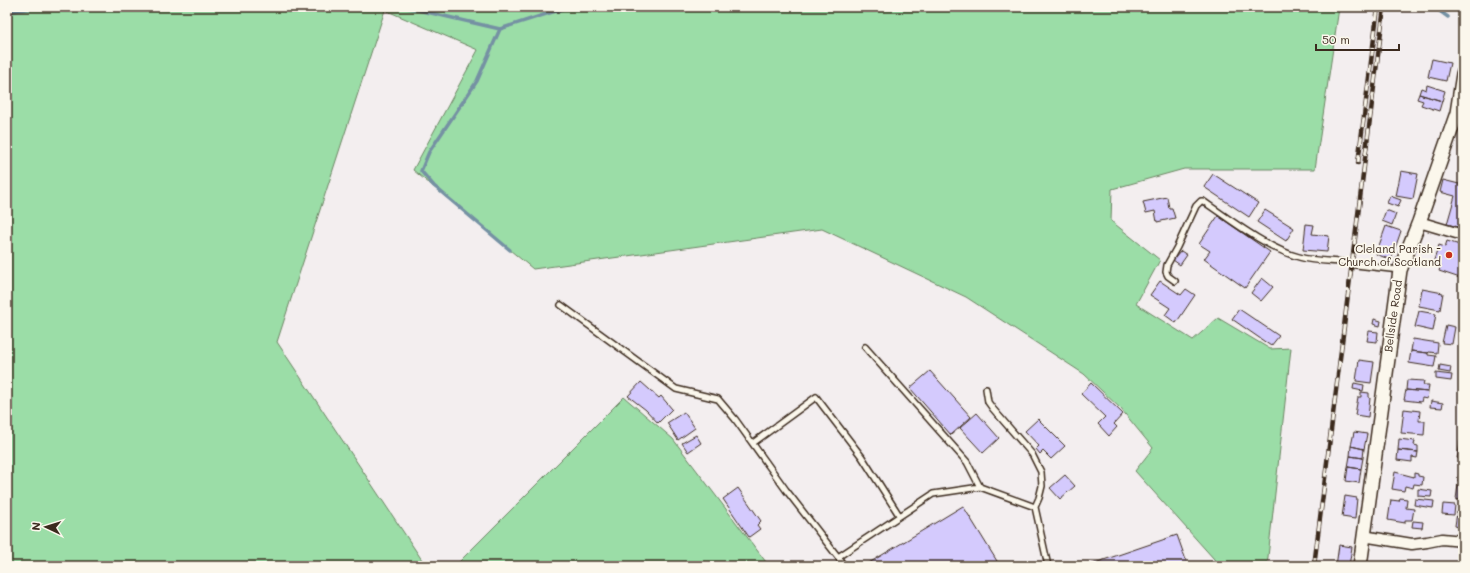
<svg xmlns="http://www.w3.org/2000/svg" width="1470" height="573" viewBox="0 0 1470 573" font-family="Mali,sans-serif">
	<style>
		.grass { fill: #9bdda7; stroke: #6b8462 }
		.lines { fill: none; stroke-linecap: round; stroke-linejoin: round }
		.stream { stroke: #7491a3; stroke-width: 3.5 }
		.building { fill: #d4cafd; stroke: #3b2a1e }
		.service-casing { stroke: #3b2a1e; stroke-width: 8 }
		.minor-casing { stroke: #3b2a1e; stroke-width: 13 }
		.secondary-casing { stroke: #3b2a1e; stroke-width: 16 }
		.service { stroke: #fbf7ec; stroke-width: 5 }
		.minor { stroke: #fbf7ec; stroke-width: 10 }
		.secondary { stroke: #fbf7ec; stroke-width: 13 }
		.rail-casing { stroke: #3b2a1e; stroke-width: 4.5 }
		.rail { stroke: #fbf7ec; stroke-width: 3; stroke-dasharray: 9; stroke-linecap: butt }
		.poi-dot { fill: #c8321e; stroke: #fbf7ec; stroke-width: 1.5 }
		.labels { text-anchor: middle; stroke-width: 3.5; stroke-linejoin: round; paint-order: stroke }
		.poi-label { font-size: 11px; fill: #3b2a1e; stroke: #fbf7ec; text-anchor: end }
		.street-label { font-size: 11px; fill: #3b2a1e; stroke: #fbf7ec }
	</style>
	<rect width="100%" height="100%" fill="#f3eeef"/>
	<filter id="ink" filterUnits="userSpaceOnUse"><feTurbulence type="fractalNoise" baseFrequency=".025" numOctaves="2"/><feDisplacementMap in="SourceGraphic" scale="8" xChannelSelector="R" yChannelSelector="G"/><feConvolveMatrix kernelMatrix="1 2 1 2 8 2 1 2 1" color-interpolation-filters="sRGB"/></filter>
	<g filter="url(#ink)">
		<path class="grass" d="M7,7h1321l11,1 -24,161h-131l-72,20 -1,32 49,39 -24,44 57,36 25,-22 52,31 21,-1 -24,218h-51l-2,-7 -79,-88 18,-23 -32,-39 -37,-35 -118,-77 -144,-68 -289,40 -120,-99 65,-120 -93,-40 -108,332 149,224h-419z
			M624,397l49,42 96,127h-314z"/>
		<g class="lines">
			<path class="stream" d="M405,7l95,22 62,-20 2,-2
				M1434,7l14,10
				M7,12l33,-5
				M500,29l-23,52 -48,71 -8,19 13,15 76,64"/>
		</g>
		<path class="building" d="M1432,59l18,4 -4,18 -18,-4z
			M1427,85l18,6 -3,10 -23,-7 2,-6 5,2z
			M1419,94l23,7 -3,10 -18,-6 2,-4 -6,-2z
			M1460,147h3v16h-2z
			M1401,171l17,3 -5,25 -17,-3z
			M1213,174l45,29 -9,14 -45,-30z
			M1443,180l20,5 -1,43 -15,-4 8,-28 -15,-4z
			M1390,196l11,4 -3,7 -11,-4z
			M1167,197l2,11h3l3,10 -18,4 -2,-11 -9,2 -3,-11z
			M1265,210l29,18 -8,13 -29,-19z
			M1386,210l10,4 -4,11 -10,-4z
			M1218,216l52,36 -25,36 -41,-29 6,-8 -11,-7z
			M1306,224l8,1 -2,9 17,2 -2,16 -24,-2z
			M1386,226l15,5 -10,29 -15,-6z
			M1447,241l16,5v33l-24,-8 2,-6 -8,-2 6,-18 6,2z
			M1181,251l6,4 -7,10 -7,-5z
			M1262,278l11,9 -12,14 -10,-8z
			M1160,281l21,14 5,-6 9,6 -19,28 -11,-8 5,-7 -20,-13z
			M1422,289l21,4 -3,17 -21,-4z
			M1239,309l40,27 -8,10 -39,-27z
			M1419,311l17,3 -3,17 -18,-4z
			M1374,319l7,2 -1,5 -7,-2z
			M1446,325l9,2 -3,17 -10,-1z
			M1369,331l9,1 -1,10 -10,-1z
			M1413,339l25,4 -1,10 -8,-1 -1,1 -17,-2z
			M1411,351l17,2v2l8,1 -2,11 -25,-4z
			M1359,360l15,2 -3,21 -15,-2z
			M1440,365l11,2 -1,6 -11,-2z
			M930,371l41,46 -20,18 -41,-47z
			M1436,373l16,2 -1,6 -15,-2z
			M1407,380l17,1 -1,4h6l-1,7 -22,-2z
			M641,382l18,16 2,-2 11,13 -14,14 -12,-13 -18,-14z
			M1091,383l32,31 -9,10 3,3 -8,9 -11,-12 7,-7 -24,-23z
			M1354,383l10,2 -1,6 -10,-2z
			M1406,390l22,2 -1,7 -5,-1 -1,4 -17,-2z
			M1361,392l8,1v5h1l-2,19 -13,-2 3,-18h3z
			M1431,401l12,2 -1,5 -12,-1z
			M1404,409l16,2 -1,10h6l-1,14 -23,-2z
			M684,412l11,16 -17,12 -11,-17z
			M977,413l22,25 -16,15 -23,-25z
			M1038,419l27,27 -14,13 -8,-8 -3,3 -4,-5 3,-3 -14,-15z
			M1354,432l13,2 -3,15 -13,-3z
			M696,435l5,8 -13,9 -6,-9z
			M1399,439l16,2 -1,4 4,1v6l-20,-2z
			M1460,441h3v8h-4z
			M1351,446l13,3 -1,9 -13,-2z
			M1459,449h4v10l-6,-1z
			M1398,450l20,2 -1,6 -5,-1v5l-15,-2z
			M1350,456l13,2 -2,11 -13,-2z
			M1348,467l13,2 -2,14 -13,-2z
			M1461,467h2v15l-5,-1z
			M1395,472l19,5v-4l4,1v2l5,1 -1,8 -8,-1 -1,4 -8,-2 -1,5 -12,-2z
			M1065,475l10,11 -15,13 -10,-11z
			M1458,485l5,1v15l-7,-2z
			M738,488l23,33 -4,4 3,4 -11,8 -26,-38z
			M1418,489l14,2 -1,6 -13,-1z
			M1345,496l12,2 -2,21 -13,-2z
			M1400,498l7,1 -1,9 8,1 -2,11h-7v3l-17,-3 3,-20 8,1z
			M1415,499l19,2 -1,7 -19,-3z
			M1443,504l12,1 -1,10 -12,-1z
			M963,506l37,60h-136z
			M1457,512l6,1v15l-8,-2z
			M1413,521l10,1 -1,6 -10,-1z
			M1177,535l10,28 -9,3h-92z
			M1339,545l13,2 -3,19h-13z"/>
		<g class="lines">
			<defs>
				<path id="service" d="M1356,265l43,5
					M1175,281l-7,-5 -2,-4 1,-7 10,-18 19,-41 5,-5h2c26,18 65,48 96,56 13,4 29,4 43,5
					M561,305l115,84 42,10 17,20 51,71 52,67
					M865,347l102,115 13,25
					M986,389l2,13 5,7 39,45 9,18 1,14 -3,12 -4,9 13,59
					M753,443l63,-46 46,60 37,58
					M844,566l-6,-9 95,-63 47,-7 55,20"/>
				<path id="minor" d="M1419,222l44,13
					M1363,536l49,8 15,-2 15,-3 21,2"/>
				<path id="secondary" d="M1360,566l40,-296 19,-48 38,-109 6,-39"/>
			</defs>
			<use href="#service" class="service-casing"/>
			<use href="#minor" class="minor-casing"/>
			<use href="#secondary" class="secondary-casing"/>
			<use href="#service" class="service"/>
			<use href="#minor" class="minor"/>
			<use href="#secondary" class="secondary"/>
			<defs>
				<path id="rail" d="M1358,163l20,-156
					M1314,566l70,-559"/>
			</defs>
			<use href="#rail" class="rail-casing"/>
			<use href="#rail" class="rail"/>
		</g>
	</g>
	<circle class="poi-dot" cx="1449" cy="255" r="4"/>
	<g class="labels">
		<g class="poi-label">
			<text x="1441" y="253">Cleland Parish -<tspan x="1441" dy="13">Church of Scotland</tspan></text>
		</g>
		<g class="street-label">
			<text transform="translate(1393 316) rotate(-82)" y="4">Bellside Road</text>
		</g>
	</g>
	<rect width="1470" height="573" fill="none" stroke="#fbf7ec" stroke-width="24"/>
	<rect x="12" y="12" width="1446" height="549" fill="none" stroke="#3b2a1e" stroke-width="1.5" filter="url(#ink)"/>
	<g transform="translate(46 527) rotate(274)" stroke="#fbf7ec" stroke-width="3" paint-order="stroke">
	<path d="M0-3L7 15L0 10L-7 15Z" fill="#3b2a1e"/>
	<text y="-6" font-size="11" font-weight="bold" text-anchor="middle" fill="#3b2a1e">N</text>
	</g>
	<path d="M1316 44v6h83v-6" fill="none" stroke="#3b2a1e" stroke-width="2"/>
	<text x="1322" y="44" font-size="12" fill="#3b2a1e" stroke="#fbf7ec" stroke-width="3" paint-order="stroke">50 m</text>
</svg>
